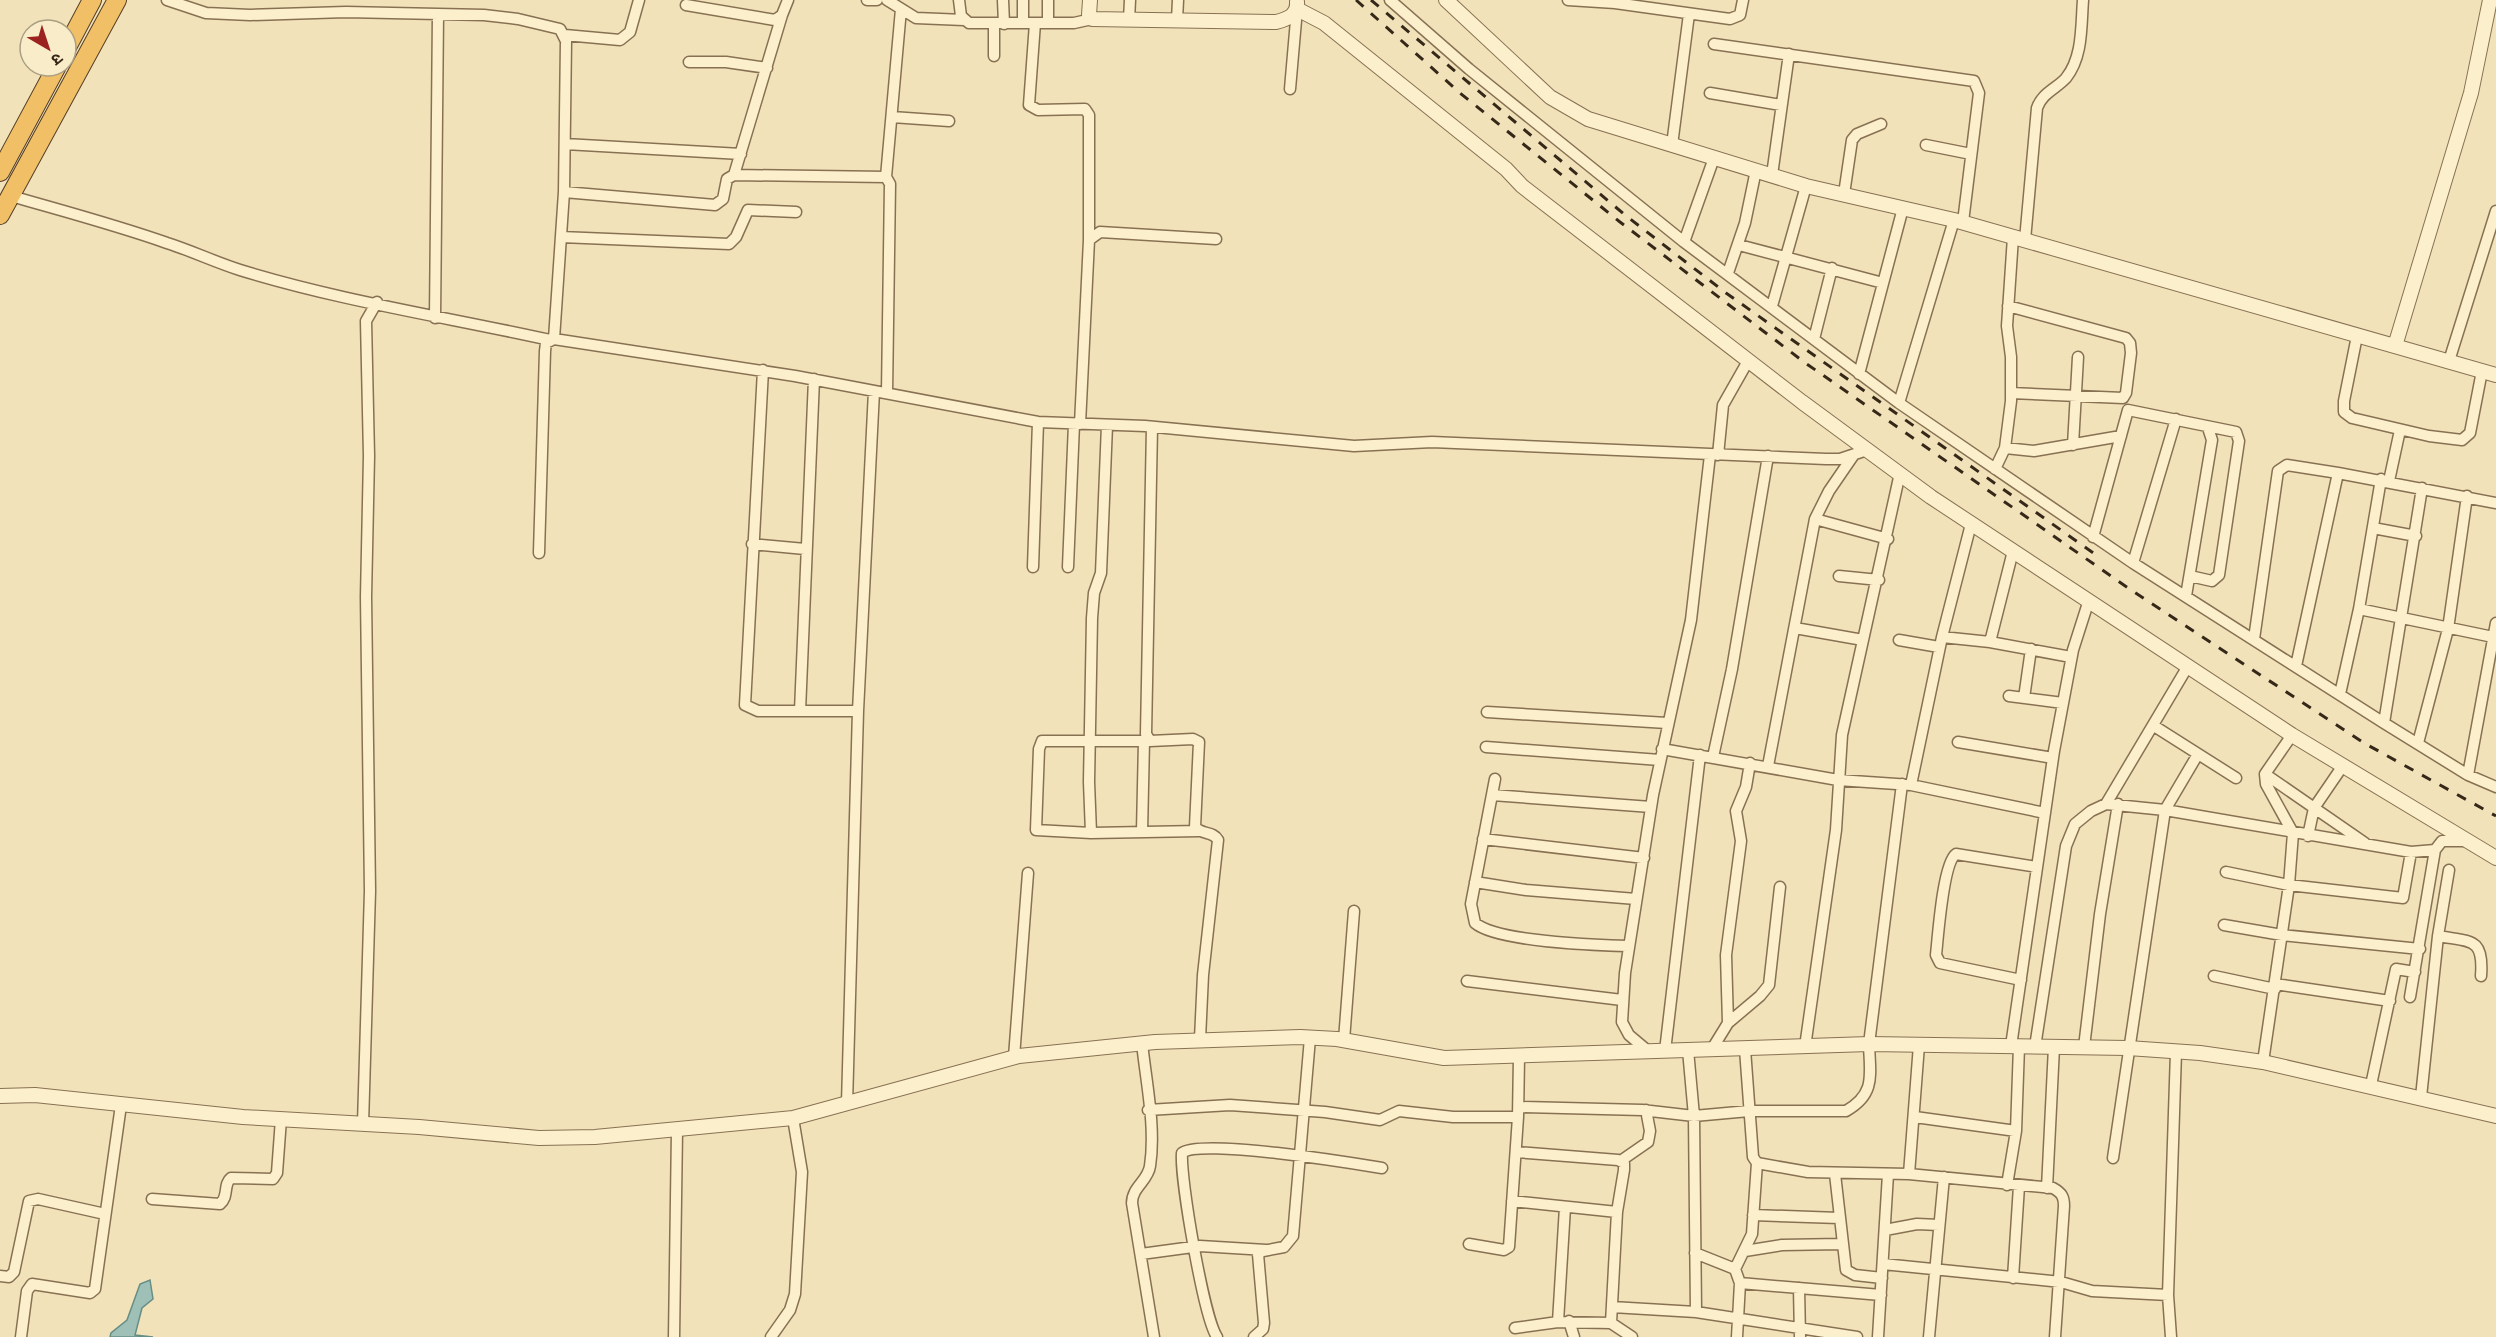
<svg xmlns="http://www.w3.org/2000/svg" width="2496" height="1337" viewBox="0 0 2496 1337" font-family="'Source Serif 4','Noto Sans Devanagari',serif">
	<style>
		.water { fill: #9ec0b7; stroke: #668e85; stroke-width: 1.5 }
		.lines { fill: none; stroke-linecap: round; stroke-linejoin: round }
		.minor-casing { stroke: #887153; stroke-width: 13 }
		.tertiary-casing { stroke: #887153; stroke-width: 16 }
		.trunk-casing { stroke: #543e28; stroke-width: 20 }
		.minor { stroke: #fbefcc; stroke-width: 10 }
		.tertiary { stroke: #fbefcc; stroke-width: 14 }
		.trunk { stroke: #f1c066; stroke-width: 18 }
		.rail { stroke: #352819; stroke-width: 3; stroke-dasharray: 10 10; stroke-linecap: butt }
	</style>
	<rect width="100%" height="100%" fill="#f1e2b9"/>
	<path class="water" d="M150,1280l3,19 -11,9 -7,27 18,2h-43l1,-4 16,-13 13,-36z"/>
	<g class="lines">
		<defs>
			<path id="minor" d="M167,0l39,13 44,2 96,-3 138,3 34,4 42,10 6,12 -2,151 -10,147
				M867,0h10
				M887,0l29,18 48,2
				M959,0l2,16 8,7h105l18,-4
				M1003,0l1,24
				M1390,0l79,69 215,173 215,161 234,160 251,160 84,52 28,12
				M1568,0l47,3 115,16 10,-4 3,-15
				M686,5l89,15 7,-5 6,-15
				M1129,20l1,-20
				M1177,20l1,-20
				M1023,23v-23
				M1035,23l-6,82 9,5 47,-1 4,6v125
				M1048,23v-23
				M565,35l55,5 10,-8 9,-32
				M1714,44l260,37 5,12 -16,129
				M994,56v-32
				M689,62h37l41,6
				M1290,89l7,-80
				M1710,93l71,12
				M892,117l57,4
				M565,144l176,10
				M1672,145l17,-131
				M1926,145l45,9
				M734,175l48,-160
				M1772,175l17,-121
				M886,177l15,-168
				M564,192l151,13 8,-6 4,-20 7,-4 152,2 4,7 -3,209
				M1844,194l8,-54 5,-6 24,-10
				M11,196c52,15 105,29 156,47 25,8 48,19 73,27 101,31 206,47 310,70
				M561,237l168,7 7,-7 12,-27 48,2
				M2025,240l12,-132c5,-15 19,-19 29,-30 17,-21 15,-52 17,-78
				M1684,242l30,-84
				M1739,245l144,38
				M1728,273l17,-50 11,-53
				M1772,306l34,-120
				M2008,306l118,32 4,5 1,10 -5,40 -3,5 -112,-5
				M435,318l3,-304
				M2357,336l-13,65v11l8,6 77,18 33,4 8,-7 12,-62
				M1814,339l18,-71
				M2449,361l47,-150
				M763,370l-18,335 13,6h100
				M1859,374l44,-166
				M1899,403l55,-183
				M1080,424l9,-184 11,-8 116,7
				M1152,427l-6,307 4,7 43,-2 6,3 -4,85c7,8 18,4 23,13l-15,135 -3,64
				M2073,445l5,-88
				M2005,448l29,3 87,-15
				M1718,455l5,-50 25,-44
				M1995,469l10,-21 6,-47v-44l-4,-31 6,-89
				M2389,481l11,-51
				M1815,519l73,20
				M2373,528l43,8
				M2093,537l35,-127 108,22 3,9 -20,134 -7,6 -22,-5
				M752,544l53,5
				M539,553l6,-202 1,-8 8,-4 241,37 243,46 107,4 209,20 78,-4 394,17h14l27,-9
				M2133,563l43,-144
				M1033,567l5,-145
				M1068,567l6,-143
				M1839,576l40,4
				M2186,596l26,-156 -4,-12
				M2359,609l134,28
				M1795,628l68,12
				M1942,637l48,5 81,15
				M2254,639l24,-168 9,-6 51,8
				M1899,640l40,7
				M1990,642l23,-91
				M2296,666l42,-193 158,30
				M2340,694l19,-85 22,-130
				M2009,696l54,7
				M2024,698l7,-49
				M800,711l14,-332
				M1487,712l180,11
				M2384,723l38,-235
				M2154,726l82,52
				M1150,741h-108l-3,8 -3,81 55,3 108,-2
				M1958,742l95,16
				M2418,743l30,-114 19,-133
				M1486,747l174,13
				M1662,749l176,31 73,5 134,28
				M1713,757l19,-88 36,-213
				M1768,766l47,-247 14,-28 24,-35
				M2265,774l100,69
				M2468,775l28,-152
				M1495,779l-24,125 4,19c22,19 121,22 153,23
				M1911,785l31,-148 29,-113
				M1492,795l159,12
				M2106,804l82,-138
				M1142,832l2,-91
				M1091,833l-2,-51 3,-164 2,-25 7,-20 6,-148
				M2308,836l6,-28 28,-41
				M1483,839l161,19
				M2226,872l63,13 114,13 8,-46
				M1475,882l51,8 110,9
				M2224,925l58,10 138,14
				M2438,936c33,6 46,1 43,40
				M2214,976l61,13
				M2021,980l-81,-17 -4,-8c2,-18 7,-92 20,-101l81,13
				M1467,981l155,19
				M2275,984l115,17
				M2410,997l25,-147
				M1728,1023l32,-27 9,-11 11,-98
				M1344,1040l10,-129
				M1142,1043c4,39 14,84 8,123 -2,15 -18,21 -18,37l22,134
				M2011,1046l43,-295 19,-101 15,-47
				M1805,1047l31,-217 6,-95 58,-262
				M2035,1047l31,-201 9,-22 16,-13 15,-7 59,6 246,42 24,-2 7,-9h24
				M2084,1047l16,-133 18,-110
				M1712,1049l16,-26 -2,-68 15,-114 -5,-30 10,-24 4,-24
				M1745,1049l8,108 4,6 51,9 101,2 144,14c9,5 11,9 11,18l-9,131
				M1688,1050l6,66 2,196 161,25
				M1648,1051l-19,-16 -7,-13 3,-49 28,-178 38,-175 19,-165
				M1665,1051l35,-296
				M1014,1057l14,-184
				M2263,1062l26,-177 4,-52 -27,-49 -1,-10 27,-39
				M2371,1085l25,-116 19,3
				M2421,1097l17,-161 11,-66
				M847,1104l11,-393 16,-320
				M1519,1107l123,3 52,6 55,-5h97c30,-17 24,-36 23,-67l33,-260
				M1148,1110l82,-5 95,7 55,8 19,-9 54,6h65
				M1915,1117l101,14
				M363,1124l7,-233 -4,-294 3,-141 -3,-135 11,-19
				M2113,1158l52,-348 33,-56
				M1622,1160l26,-18 2,-11 -4,-21
				M1835,1174l11,96 9,5 27,3
				M1909,1174l10,-129
				M2007,1185l9,-54 3,-85
				M2047,1188l7,-141
				M152,1199l68,5c9,-7 3,-20 11,-26l42,1 4,-6 4,-54
				M1512,1201l105,11
				M1753,1215l86,3
				M1885,1230l32,-6 22,1
				M1469,1244l35,6 5,-3 9,-130 1,-60
				M1745,1251l37,-6 59,-1
				M1695,1253l40,16
				M1141,1254l59,-8 66,4
				M1883,1264l178,18 31,9 76,4
				M0,1276l9,1 5,-5 15,-71 9,-2 67,15
				M2013,1278l6,-92
				M1740,1283l141,12
				M1799,1288l1,49
				M1612,1307l84,5
				M1569,1321l5,16
				M1558,1322l7,-115
				M1611,1323l21,14
				M1515,1328l43,-6 53,1 6,-111 7,-42v-7l-6,-3 -102,-8
				M21,1337l6,-46 5,-7 58,9 5,-4 26,-184
				M674,1337l3,-207
				M771,1337l19,-27 5,-16 7,-122 -9,-54
				M1217,1337c-13,-19 -37,-158 -35,-184 17,-15 170,10 200,15
				M1254,1337l9,-8 1,-6 -6,-69 5,-3 21,-4 9,-11 17,-198
				M1737,1337l3,-54 -5,-14 17,-35 5,-71
				M1878,1337l10,-163
				M1929,1337l15,-160
				M2171,1337l-3,-42 8,-243"/>
			<path id="tertiary" d="M1090,0l-1,15 3,4 184,3c12,-3 22,-7 21,-20
				M1446,0l104,97 38,22 218,67 148,34 542,155
				M1297,9l27,14 182,146 16,17 280,216 129,95 361,238 204,123
				M2395,346l76,-253 19,-93
				M0,1096l35,-1 208,22 176,10 120,11 56,-1 198,-19 226,-62 136,-14 145,-5 37,2 107,19 425,-14 259,4 72,5 63,9 233,54"/>
			<path id="trunk" d="M66,49l26,-49
				M0,172l57,-106
				M0,215l117,-215"/>
		</defs>
		<use href="#minor" class="minor-casing"/>
		<use href="#tertiary" class="tertiary-casing"/>
		<use href="#trunk" class="trunk-casing"/>
		<use href="#minor" class="minor"/>
		<use href="#tertiary" class="tertiary"/>
		<use href="#trunk" class="trunk"/>
		<path class="rail" d="M1356,0l104,93 160,129 184,140 327,228 233,153 132,73
			M1371,0l254,215 101,78 373,264"/>
	</g>
	<g transform="translate(48 48) rotate(141)"><circle r="28" fill="#f8ecc9" stroke="#aa9e83" stroke-width="1.5"/>
	<path d="M0-4.5L10 22L0 15L-10 22Z" fill="#9b221f"/>
	<text y="-9" font-size="16" font-weight="bold" text-anchor="middle" fill="#352819">उ</text>
	</g>
</svg>
